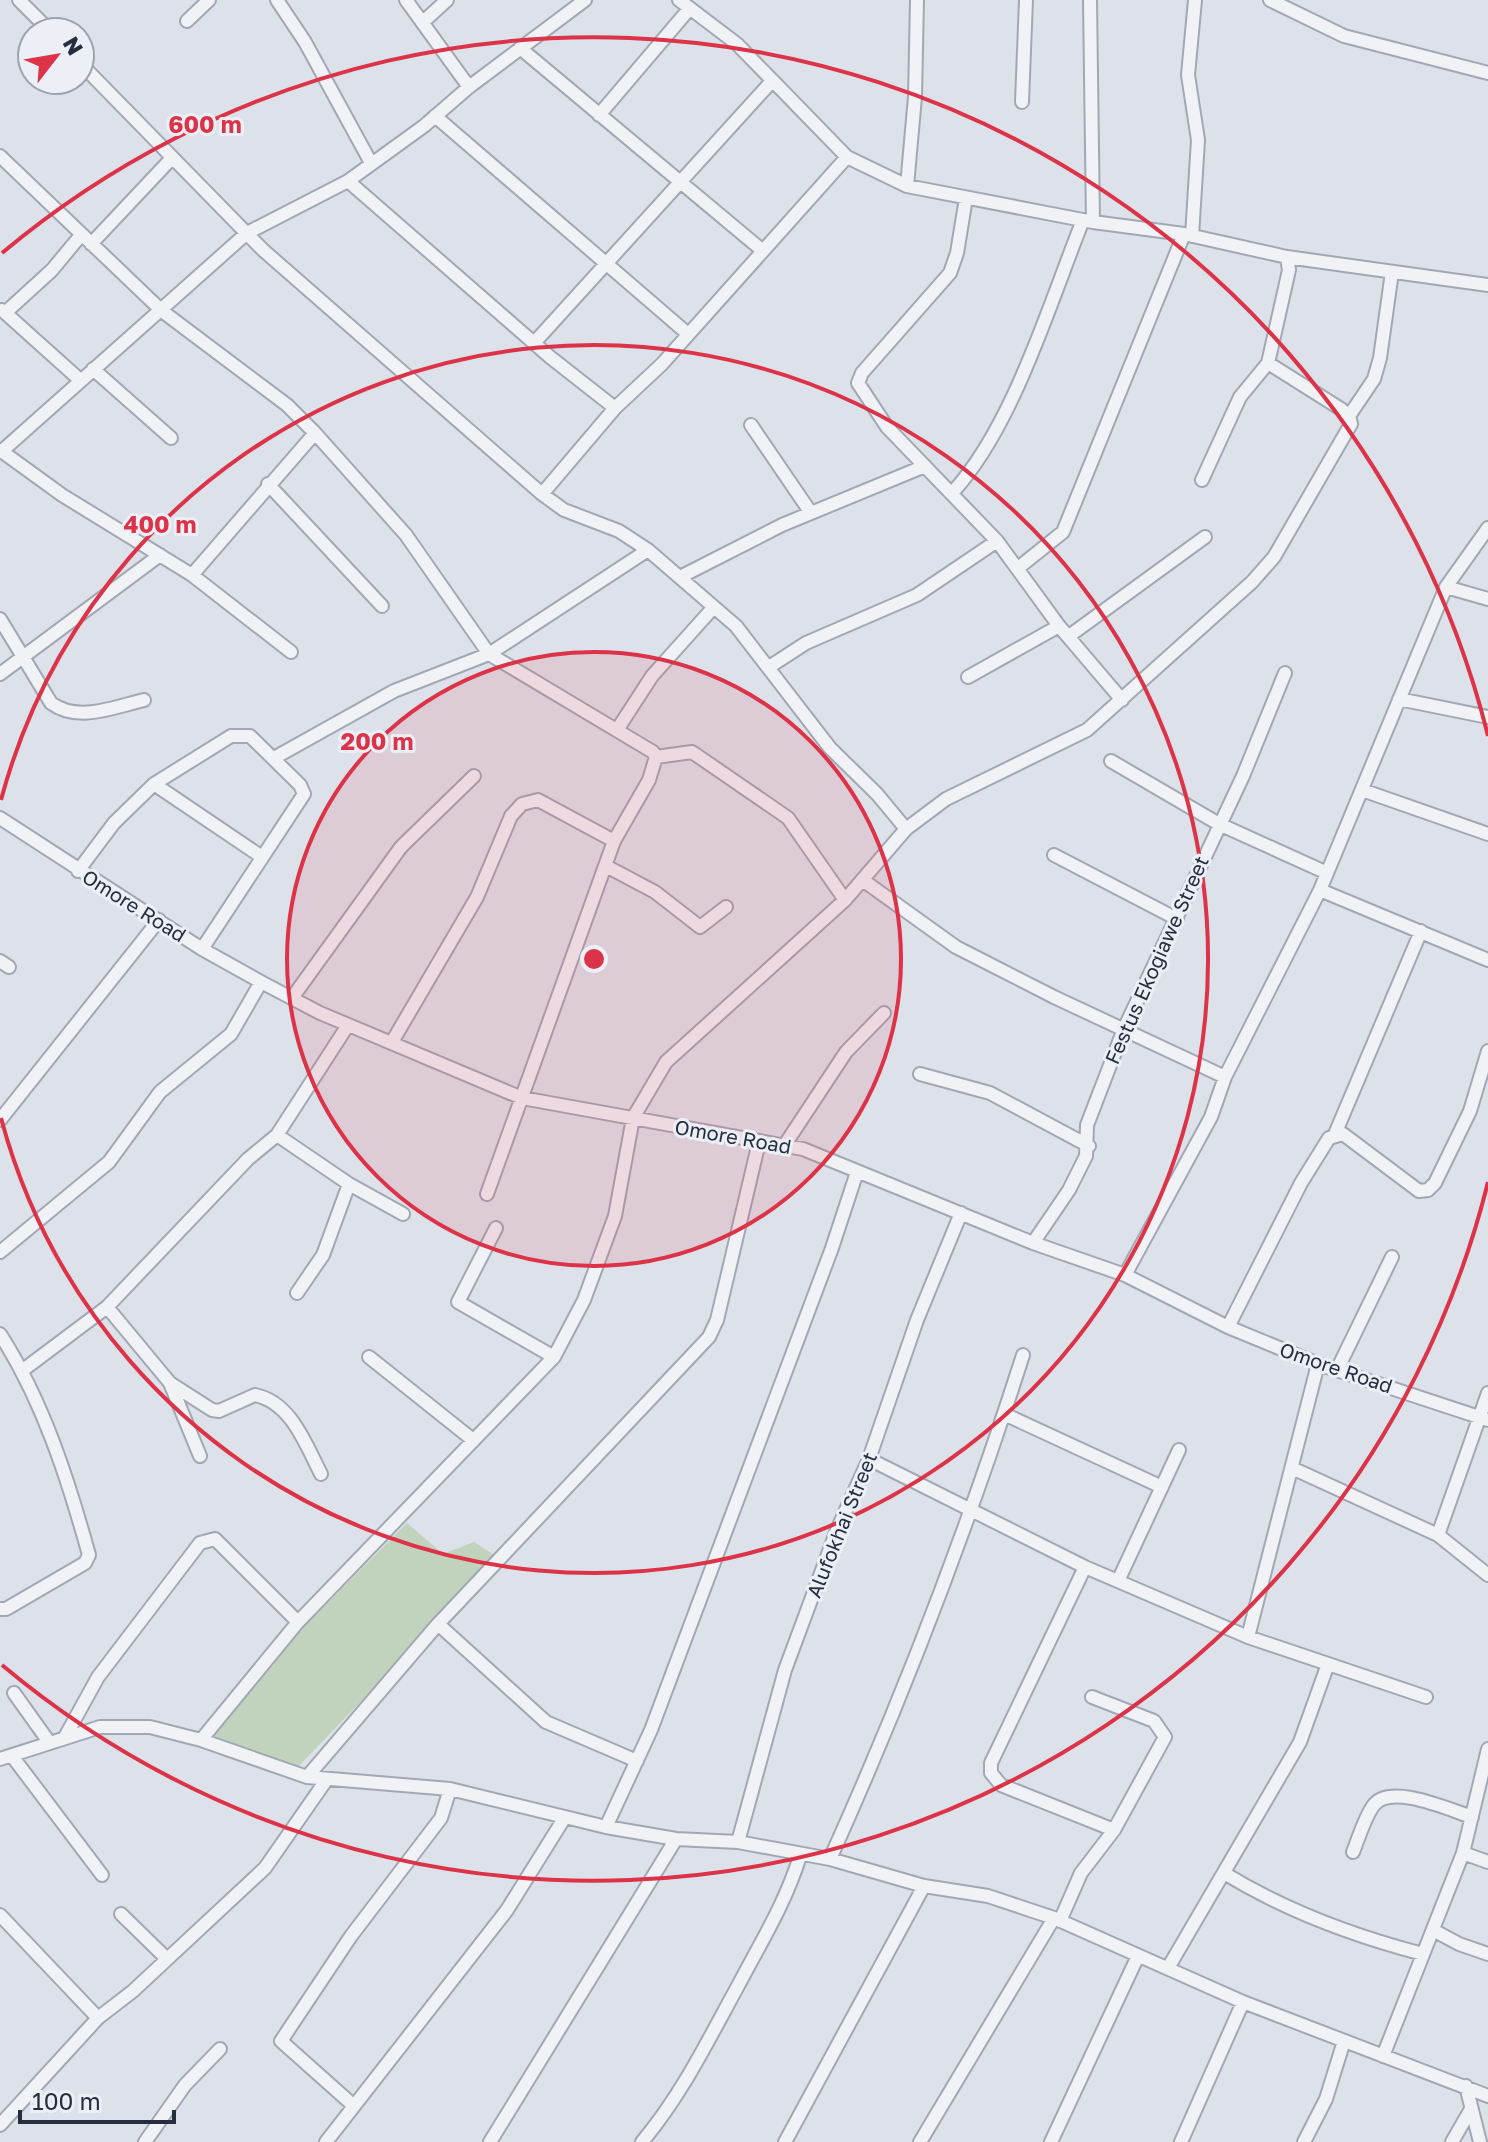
<svg xmlns="http://www.w3.org/2000/svg" width="1488" height="2142" viewBox="0 0 1488 2142" font-family="'Golos Text',sans-serif">
	<style>
		.green { fill: #c2d3bd }
		.lines { fill: none; stroke-linecap: round; stroke-linejoin: round }
		.minor-casing { stroke: #a2a8b3; stroke-width: 16 }
		.minor { stroke: #f0f2f6; stroke-width: 12 }
		.ring { fill: none; stroke: #dc3348; stroke-width: 4 }
		.labels { text-anchor: middle; stroke-width: 6; stroke-linejoin: round; paint-order: stroke }
		.street-label { font-size: 20px; fill: #252e41; stroke: #ecf0f6 }
		.centre { fill: #dc3348; stroke: #ecf0f6; stroke-width: 4 }
		.ring-label { font-size: 24px; text-anchor: middle; font-weight: bold; fill: #dc3348; stroke: #ecf0f6; stroke-width: 6; stroke-linejoin: round; paint-order: stroke }
	</style>
	<rect width="100%" height="100%" fill="#dde1e9"/>
	<path class="green" d="M407,1523l36,31 31,-12 25,16 -202,210 -105,-29z"/>
	<g class="lines">
		<defs>
			<path id="minor" d="M19,0l32,32
				M277,0l28,42 66,121
				M406,0l63,87
				M679,0l58,44 110,113 60,29 186,36 91,12 103,23 201,28
				M1090,0l3,222
				M1270,0l74,36 144,37
				M187,21l22,-21
				M423,22l24,-22
				M520,48l243,203
				M80,63l183,187 279,244 22,16 55,21 29,19 88,76 94,122 47,46 29,35
				M1022,102l4,-102
				M599,115l91,-107
				M435,116l253,218
				M0,156l162,155 125,94 28,28 91,102 83,119 164,98 3,5 -7,23 -35,61 -127,353
				M348,181l202,176 65,51
				M907,186l8,-89 2,-97
				M966,198l-9,55 -7,20 -88,100 -4,10 29,44 110,114 62,85 63,74
				M1192,236l6,-96 -10,-65 7,-75
				M91,244l80,-85
				M2,310l78,70
				M6,312l46,-42 29,-35
				M534,343l238,-262
				M93,369l78,69
				M1349,416l25,-37 6,-21 12,-86
				M751,425l60,88
				M0,450l62,45 130,80 99,77
				M2,451l245,-218 101,-52 76,-55 45,-39 116,-87
				M1202,480l38,-83 28,-34 21,-93 -2,-13
				M268,484l114,122
				M952,493c61,-66 97,-188 131,-273
				M542,494l73,-86 47,-44 185,-207
				M1018,568l45,-36 121,-298
				M192,575l123,-142
				M680,577l102,-52 143,-59
				M1446,587l42,12
				M0,619l51,84c27,20 63,4 93,-3
				M1069,636l136,-99
				M769,667l37,-24 111,-48 80,-54
				M0,674l160,-119
				M968,677l91,-51
				M1399,699l89,18
				M617,730l35,-54 61,-68
				M656,757l36,-5 96,66 57,82
				M274,758l120,-67 95,-37 159,-104
				M1111,761l108,63 106,48
				M154,784l108,73
				M1362,790l126,44
				M0,818l202,131 59,33 59,31 202,85 281,51 230,94 92,32 103,52 90,37 170,56
				M1054,855l123,64
				M606,866l49,26 45,35 26,-20
				M78,871l36,-48 40,-39 77,-48h19l50,49 4,9 -102,155
				M864,881l92,66 98,50 171,80
				M1320,890l168,70
				M0,961l9,6
				M292,998l109,-151 73,-71
				M392,1042l85,-145 34,-81 11,-12 16,-4 76,41
				M920,1074l70,19 99,53
				M0,1120l159,-200
				M1335,1134l86,-203
				M277,1135l72,49 54,30
				M784,1146l62,-94 38,-39
				M496,1228l-38,74 96,55
				M1033,1243l36,-53 17,-34 1,-31 37,-96 119,-253 42,-103
				M0,1252l109,-90 51,-70 71,-58 30,-52
				M1125,1275l86,-158 14,-40 95,-187 126,-303 42,-59
				M297,1293l26,-38 26,-71
				M107,1307l63,76 42,27 7,1 36,-16c36,7 51,50 66,79
				M1228,1327l73,-144 28,-45 14,-4 76,57 9,-1 7,-7 35,-72 18,-60
				M0,1334c43,67 68,145 89,221l-4,8 -79,46h-6
				M369,1357l104,83
				M23,1370l84,-63 141,-148 29,-24 71,-110
				M1337,1370l55,-113
				M170,1383l30,73
				M1004,1414l158,73
				M869,1459l216,108 163,70 178,60
				M1292,1468l146,67 50,40
				M1438,1535l50,-142
				M1085,1567l-94,196v10l10,12 113,45
				M1118,1581l61,-131
				M438,1624l108,98 91,39
				M1248,1637l70,-273
				M14,1693l35,49
				M65,1737l33,-60 102,-134 15,-4 83,83
				M201,1740l97,-118 256,-265 30,-57 31,-84 18,-98 33,-56 179,-162 61,-71 40,-30 141,-69 165,-148 22,-25 77,-133 -2,-8 -8,-7 -73,-46
				M12,1756l90,119
				M0,1759l100,-32h50l51,13 106,37 143,12 156,38 70,12 62,3 92,17 94,27 64,10 66,22 189,84 245,94
				M307,1777l131,-153 271,-287 8,-17 42,-178
				M606,1827l45,-97 181,-482 25,-76
				M738,1842l47,-172 52,-140 32,-71 48,-139 44,-107
				M1353,1852c6,-15 11,-33 20,-46 16,-24 77,4 99,11
				M1463,1853l25,9
				M830,1859c74,-164 138,-332 193,-504
				M1224,1873c62,38 130,63 199,81
				M121,1914l45,44
				M0,1915l98,103
				M1060,1921l21,-48 33,-43 51,-93 -11,-16 -62,-24
				M1433,1930l26,14 29,10
				M1168,1968l132,-226 28,-78
				M1383,2056l80,-203 25,-104
				M1466,2086l14,56
				M354,2106l-73,-65 70,-105 90,-118 9,-29
				M0,2125l98,-107 35,-27 132,-123 62,-89
				M145,2142l40,-57 35,-36
				M326,2142l181,-232 58,-93
				M490,2142l186,-303
				M642,2142c41,-49 66,-102 97,-158 23,-44 46,-80 61,-128
				M785,2142l139,-256
				M920,2142l134,-224
				M1051,2142l86,-184
				M1181,2142l62,-140
				M1304,2142l22,-43 18,-58
				M1452,2142l19,-33"/>
		</defs>
		<use href="#minor" class="minor-casing"/>
		<use href="#minor" class="minor"/>
	</g>
	<circle cx="594" cy="959" r="307" fill="#dc3348" fill-opacity=".12"/>
	<g class="ring">
		<circle cx="594" cy="959" r="307"/>
		<path d="M1 800A614 614 0 1 1 1 1118"/>
		<path d="M1488 1182A921 921 0 0 1 2 1665M2 253A921 921 0 0 1 1488 736"/>
	</g>
	<g class="labels">
		<g class="street-label">
			<text transform="translate(134 906) rotate(32)" y="7">Omore Road</text>
			<text transform="translate(1157 960) rotate(-66)" y="7">Festus Ekogiawe Street</text>
			<text transform="translate(733 1137) rotate(10)" y="7">Omore Road</text>
			<text transform="translate(1336 1368) rotate(19)" y="7">Omore Road</text>
			<text transform="translate(842 1525) rotate(-68)" y="7">Alufokhai Street</text>
		</g>
	</g>
	<circle cx="594" cy="959" r="12" class="centre"/>
	<g class="ring-label">
		<text x="205" y="133">600 m</text>
		<text x="160" y="533">400 m</text>
		<text x="377" y="750">200 m</text>
	</g>
	<g transform="translate(56 56) rotate(59)"><circle r="38" fill="#ecf0f6" stroke="#9ca2ae" stroke-width="2"/>
	<path d="M0-6L14 30L0 20L-14 30Z" fill="#dc3348"/>
	<text y="-12" font-size="22" font-weight="bold" text-anchor="middle" fill="#252e41">N</text>
	</g>
	<path d="M20 2110v12h154v-12" fill="none" stroke="#252e41" stroke-width="4"/>
	<text x="32" y="2110" font-size="24" fill="#252e41" stroke="#ecf0f6" stroke-width="6" paint-order="stroke">100 m</text>
</svg>
